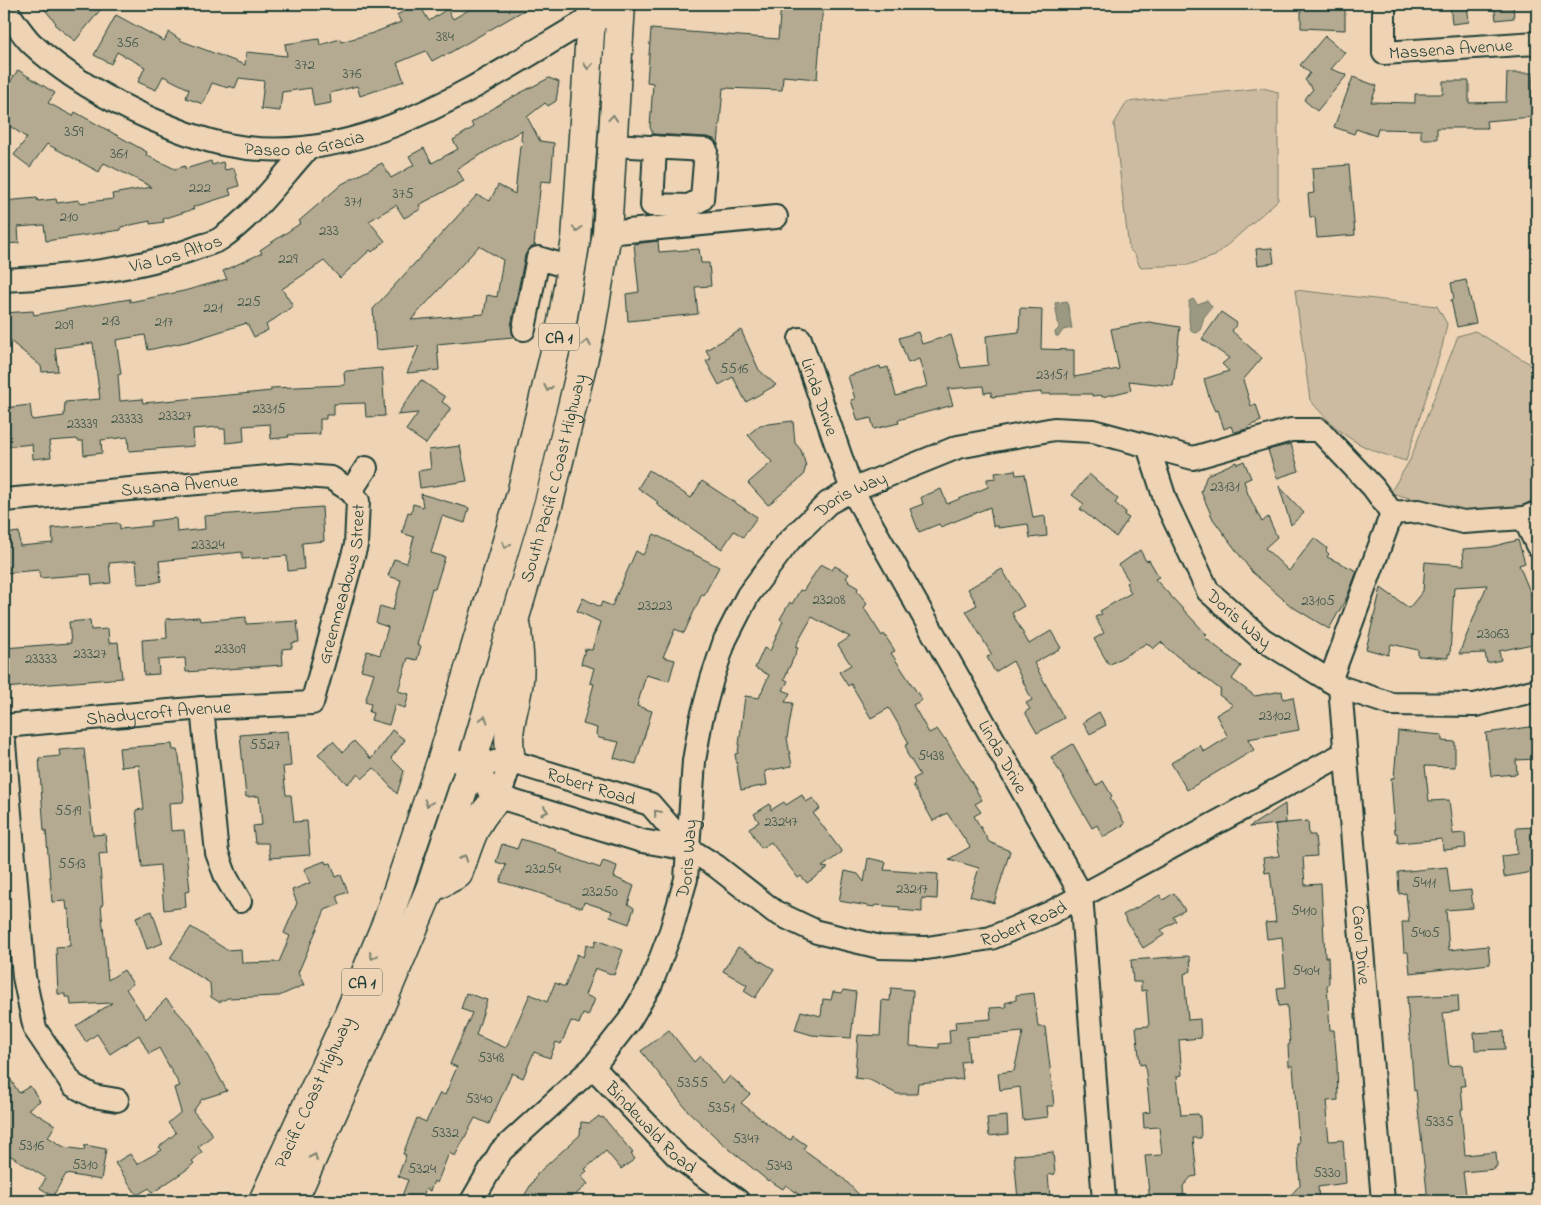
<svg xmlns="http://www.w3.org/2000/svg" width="1541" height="1205" viewBox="0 0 1541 1205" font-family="'Indie Flower',sans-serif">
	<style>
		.green { fill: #ccbba0; stroke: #767c6a }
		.water { fill: #9c9982; stroke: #6a7463 }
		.building { fill: #b4aa91; stroke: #1f3d34; fill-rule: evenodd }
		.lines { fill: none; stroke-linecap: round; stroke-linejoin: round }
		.minor-casing { stroke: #1f3d34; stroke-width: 26 }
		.highway-casing { stroke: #1f3d34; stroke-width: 31 }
		.minor { stroke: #eed4b5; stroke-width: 22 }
		.highway { stroke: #eed4b5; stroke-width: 28 }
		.oneway { stroke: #7c816e }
		.labels { text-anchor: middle; stroke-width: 4.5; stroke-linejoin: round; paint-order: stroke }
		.number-label { font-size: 15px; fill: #44584b }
		.shield { fill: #eed4b5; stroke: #5d6a5b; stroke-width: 1 }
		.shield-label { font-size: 16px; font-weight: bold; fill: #1f3d34 }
		.street-label { font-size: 18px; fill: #1f3d34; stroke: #eed4b5 }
	</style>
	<rect width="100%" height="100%" fill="#eed4b5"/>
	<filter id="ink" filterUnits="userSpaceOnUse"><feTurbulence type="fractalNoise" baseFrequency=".02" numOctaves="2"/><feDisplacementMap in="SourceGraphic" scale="10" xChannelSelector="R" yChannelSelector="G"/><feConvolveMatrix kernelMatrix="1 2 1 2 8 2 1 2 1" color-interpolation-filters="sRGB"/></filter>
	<g filter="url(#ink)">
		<path class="green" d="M1263,88l15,4v108l-63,56 -27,9 -48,2 -5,-12 -6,-6 -15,-125 13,-22z
			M1295,290l142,16 10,18 -5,23 -36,114c-47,-13 -64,-23 -96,-61z
			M1475,331l62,37v129l-23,14h-54l-70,-18 20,-33 48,-124z"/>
		<path class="water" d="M1193,299l5,5 9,-4 5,7 -8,10 -4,14 -4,2 -4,-1c-5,-8 -2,-22 -3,-31z
			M1067,301l5,27 -9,2 -4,6h-3l-1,-4 4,-4 -4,-25z"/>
		<path class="building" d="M40,4h65l-30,37 -20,-16 1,-2z
			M416,4h3l10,17 18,-12 6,10 26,-15h56l-91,52 -1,-1 -11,6 -6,-10 -29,12 7,18 -44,15 -3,-10 -27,7 1,10 -17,3 -3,-18 -29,4 -2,19 -19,-2 3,-28 -25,-3 -4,10 -6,-2 -1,2 -16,-5 -9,21 -17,-6 3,-9 -26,-13 -7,14 -18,-8 7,-15 -28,-15 -6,12 -17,-9 22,-40 48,26 5,-9 13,9 63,24 1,-13 41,4 -2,-12 34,-5 1,6 20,-6 1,3 32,-9 28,-11 -4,-7z
			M781,4h42l-6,75 -34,-3 -1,14 -59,-2 -5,57 -4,-6 -7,-2 -54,-3 -3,-7 3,-44 -6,-1 4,-53 127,10z
			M1301,4h44v26l-44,-2z
			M1450,4h17l2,18 -17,2z
			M1494,4h19l1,14 -18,2z
			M1325,36l20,17 -14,16 16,6 -30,36 -13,-11 9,-11 -8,-9 5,-7 -10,-8z
			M18,70l37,23 -7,10 25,13 2,-4 72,40 -1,3 29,14 10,-3v3l26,-8 1,4 11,-3 2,8 9,-2 5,18 -10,3 2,6 -38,12 1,2 -31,10 1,3 -14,2v-3l-29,6v3l-75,11 -2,-16 -26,2 1,16 -15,1v-43l33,-3 1,3 18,-2 1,4 22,-3v3l34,-4 -1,-5 40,-7 -48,-24 -5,9 -52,-28 -17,23 -16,-12 13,-17 -23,-16v-31z
			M1507,73h26l-1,44 -46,4 1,7h-50v11h-16v-9l-43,-1 -2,7 -20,-7 -2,5 -20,-7 19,-50 24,9 -6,16 44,1v-9h28v-13h26v22l37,-1z
			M549,78l10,4 -3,19 -8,5 -3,-3 -18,14 13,24 14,2 -3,39 -10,-1 -7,64h2l-7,4 -4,6 -14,71 2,11 -76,7 2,26 -32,3 12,-27 -43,4 -3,-41 104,-114 13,6 8,-16 17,9 5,-48 3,-3 -2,-3 1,-10 -65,39 7,12 -45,24 2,4 -17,9 -8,-13 -27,16 16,20 -13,11 -2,-2 -30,28 -16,-17 -42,28 11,17 -27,19 2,5 -14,7 -7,-14 -57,18 -42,9 -3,-15 -29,5 5,34 -3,1 2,26 22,-2 1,4 108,-10 20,-2v-3l74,-3 -1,-13 3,-1 35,-3 3,48 -19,1 -1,-14 -31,1v11h-8v4h-6v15l-32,1 1,2 -18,2 -1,-15 -27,2 1,15 -18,2 -1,-14h-5l-1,-2 -26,2 1,17 -65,5 -1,-14 -27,3 1,13 -18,2 -1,-14h-5l-1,-2 -28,2 2,16 -18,2 -1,-15 -28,3v-39l26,-3 2,15 32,-4 1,-14 35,-3 -7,-56 -38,5 3,23 -16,1 -1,-6 -37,-30v-23l29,-2 1,4 96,-16v3l54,-11 43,-12 -4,-8 39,-18 -2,-3 41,-27 -2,-2 43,-37 40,-21 9,15 23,-13 -5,-9 15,-8 8,15 26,-14 -5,-9 21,-13 -3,-4 32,-21zM479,246l24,14 -6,37 -10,-2 -3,19 -73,6z
			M1349,165l6,70 -38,3 -2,-21h-5l-2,-23 6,-1 -2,-25z
			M658,241l1,11 40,-3 2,14h8l2,23 -16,1 3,27 -70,7 -2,-27 13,-2 -5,-48z
			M1272,248l2,15 -16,2 -2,-16z
			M1466,280l10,43 -19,4 -6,-27 3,-1 -3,-16z
			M1020,308l22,1 -1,40 33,1v27l45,-8 -8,-40 38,-7 31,5 -7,59 -44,-5 2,9 -29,7 -1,-2 -9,1v-2h-51v-2l-49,5 -1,-5 -7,1 -1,-7 -35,3 5,16 -55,15 1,3 -25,6 -3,-11 -13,3 -7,-21 4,-1 -7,-23 32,-10 1,3 7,-2 8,29 31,-10 -8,-27 -11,4 -9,-25 19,-6 4,12 29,-9 10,33 27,-3 -2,-29 33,-4z
			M1221,312l16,11 -5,8 30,27 -19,22 8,26 5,-2 5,17 -12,5 1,2 -15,4 -2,-1 -2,-5 -7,3 -6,-19 -3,1 -5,-11 -6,-21 25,-8 -7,-7 7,-6 -27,-19z
			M741,330l18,40 17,15 -30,17 -13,-25 -14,8 -13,-24 5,-2 -5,-9z
			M421,380l24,17 -3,5 9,6 -25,36 -20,-14 12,-17 -21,2z
			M793,421l2,22 6,7 5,16 -3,10 -35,29 -20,-22 24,-21 -24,-27 12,-10z
			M1291,444l8,27 -22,7 -9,-28z
			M460,446l7,35 -47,7 -2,-17 13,-2 -2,-19z
			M1244,461l7,17 -7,3 4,13 14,28 6,-5 9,20 -12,11 24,23 25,-33 13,10 -1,3 3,3 -2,3 30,14 -10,26 -18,32 -38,-23 -39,-34 -39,-53 -12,-27 6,-17 29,-13 1,2z
			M649,470l42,28 11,-17 55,36 -14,20 -9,-6 -12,18 -66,-45 2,-2 -20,-14z
			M1015,470l1,5 9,-1 8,44 12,-2 2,20 -17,2 -2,-14 -30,4v-2h-5l-3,-19 -49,20 -2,-3 -20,8 -9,-23 13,-5 -2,-7 20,-8 6,15 41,-17 -1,-8 9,-1 -1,-5z
			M1089,474l29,25 -3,4 11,9 -2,3 5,3 -13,19 -36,-28 4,-5 -12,-9z
			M1279,486l25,27 -13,12z
			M421,494l48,14 -4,15 -23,-7 -11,37 14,4 -10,32 -3,-1 -15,57 4,1 -4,14 -9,-2 -10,33 11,3 -4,14 -10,-3 -6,20 -18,-5 2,-7 -4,-1 2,-8 -6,-2 9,-29 -13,-3 6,-19 13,4 8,-28 -12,-4 4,-17 13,4 8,-30 -13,-4 6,-17 13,4 7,-26 -12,-4 6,-21 3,1 2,-9 10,3z
			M322,507l2,34 -22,2 2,26 -16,2 -1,-15 -45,3v-7l-83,9 2,20 -7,2 -16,1 -2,-23 -27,2 2,20 -19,2 -1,-11 -51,4 -1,-8 -35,3v-39l15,-2 1,14 33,-3 -1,-15 65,-5 3,2v4l31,-3v-5l25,-3 1,14 28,-3 -1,-13z
			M654,534l65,33 -15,28 -2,-1 -18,39 -9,-4 -12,28 12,3 -6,21 -23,-6 -9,31 15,5 -16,53 -22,-6 5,-16 -20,-4 -3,-4 1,-6 -14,-4 11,-40 -4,-1 4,-15 -13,-4 4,-15 7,1 8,-28 -23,-11 6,-13 17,9 2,-5 10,4 24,-55 7,4z
			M1518,540l7,23 -6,2 18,44v34l-38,8 2,9 -14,3 -2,-10 -26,1 28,-69 -33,2 -4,67h-2v4l-30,-2v-6l-27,-6 -3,11 -22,-6 15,-61 28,20 14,-17 2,-29 39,3 -1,-16 28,-2z
			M1140,550l6,11 3,-1 10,17 -4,2 52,56 -3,2 37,29 -9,13 23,17 27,-5 1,8 10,-2 6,33 -51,9 6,11 -67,40 -16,-27 29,-18 4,7 24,-15 -12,-22 17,-10 -14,-10 2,-5 -52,-40 -8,-8 -8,7 -6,-6 -38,22 -15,-26 10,-6 -9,-16 7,-3 -2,-3 31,-18 -5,-10 3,-2 -10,-16z
			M821,564l11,6 3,-4 14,8 -3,4 3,2 -1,2 10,6 -1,3 10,12 -3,5 18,28 2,-2 11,17 -4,2 31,47 -9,5 16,28 8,-4 7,10 1,-1 37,62 -7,4 6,8 -7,4 15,26 21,9 -16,52 -24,-7 9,-28 -30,-9 21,-12 -23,-34 -14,8 -20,-36 2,-2 -2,-4 7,-4 -14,-23 2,-1 -3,-5 4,-3 -20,-35 -18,10 -20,-34 -3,2 -9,-14 12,-7 -13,-20 12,-8 -38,-20 -17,30 3,1 -14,31 4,2 -5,9 7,3 -5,9 8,1 -6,35 5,28 -27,5 2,14 -26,5 -6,-36 3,-1 7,-57 14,2 10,-23 -14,-7 9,-20 6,3 13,-30 -3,-2 10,-17 2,2 8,-14 3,1z
			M1002,569l22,37 -12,7 17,31 22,-13 10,17 -27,15 30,55 -27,15 -12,-21 5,-3 -4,-6 6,-3 -19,-39 -18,11 -8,-15 5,-2 -26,-44 11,-6 -9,-16z
			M199,617l1,4 46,-4v7l51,-3 2,21 -7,1v5l-10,1 1,16 -97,7 -1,-14 -27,2 1,14 -15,1 -2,-35 25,-2 -1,-19z
			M90,620l1,10 17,-1 1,14 9,-1 4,36 -118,10v-40l67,-5 -2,-21z
			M1099,712l7,13 -16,9 -7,-12z
			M1537,726v33l-21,1 1,14 -26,2 -5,-43z
			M392,730l13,10 -14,18 13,13 -7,23 -23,-26 -12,11 -4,-5 -11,10 -29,-30 15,-13 10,11 11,-11 17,18z
			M288,731l3,35 -8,1 3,28h5l3,27 13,-1 3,34 -40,3 -2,-15h-13l-2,-17 9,-1 -3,-29 -13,1 -6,-62z
			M1398,731l44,4v6l13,1v25l-30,-1 4,35 20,-1 4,34 12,-1 1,15 -23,2 -1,-11 -44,4 -1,-10h-2l-4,-55h3z
			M172,744l1,6h4l2,6 5,41 -1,5 -14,1 2,28 13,-1 6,61 -5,1 1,15 -22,3 -4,-45 -18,2 -6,-57 8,-1 -5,-44 -18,2 -2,-19z
			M1073,744l23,42 7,-5 9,15 -2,2 15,26 -22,13 -6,-12 -5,3 -41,-71z
			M84,748l9,87 12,-1 2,19 -8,1 4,51h-2l7,75 16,-10 9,14 -7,5 20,30 20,-20 26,29 35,63 -25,8 -9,12 20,24 -15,12 4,5 -10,9 2,2 -5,5 -37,25 -3,-5 -12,7 -22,-32 15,-9 7,10 25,-14 -3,-3 17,-14 -8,-10 13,-11 -7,-24 6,-2 -21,-38 -10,6 -10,-19 -29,19 -13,-20 -11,8 -10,-16 36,-23 -41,2 -1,-8h-5v-3h-7l-2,-47 14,-1 -1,-37 -2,1 -1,-9 -14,1 -6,-72 -2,1 -5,-73 21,-2 -1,-6z
			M802,795l4,7 7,-4 7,11 -7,4 29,39 -20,15 6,1 -21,15 -6,-7 -3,2 -27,-36 -10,6 -12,-20 10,-6 -5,-8 16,-10 1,6 13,-8 2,3z
			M1285,804l1,19 -37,4z
			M1308,821l1,14h6l2,21 -14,1 2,28 16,-1 4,73h3l1,26 -2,3 3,44h4l3,33 1,37 -11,1 1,10h-2l3,30 14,-1 3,43 -28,4 1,14h-20l-9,-5 10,-11 -3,-42h2l-6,-77h-4l-1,-21 2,-1 -3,-39 -8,1 -2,-18 9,-1 -4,-50 -15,2 -2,-16 11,-1 -6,-50 -5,1 -2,-15 16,-2 -4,-32z
			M1537,827v44l-33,6 -2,-21 15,-2 -1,-26z
			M521,839l36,11 -1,2 44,16 3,-7 14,5 -3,11 20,9 -6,18 6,4 -5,16 -19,-7 2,-6 -28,-9 -2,6 -49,-17 -33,-9 6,-17 -10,-3 6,-18 15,5z
			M868,858l18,4 -2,8 54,4 -1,25 -15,-1v14l-23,-2 1,-3 -25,-2 -1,2 -35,-6 6,-30 13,3 6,8z
			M325,861l1,3 5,-1 5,14 5,-2 7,17 -11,4 3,8 -15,6 -27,63 6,12 -25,11 -51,2 -9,4 -8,-5 -1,-14 -40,-25 21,-31 36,23 14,-1 1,14 37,-1 11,-26 -6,-3 13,-30 -5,-13 18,-7 -6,-14z
			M1447,867l3,25 21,-2 2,18 -27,2 3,40 39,-4 2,18 -80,9 -2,-21h-4l-2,-30h7l-3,-29 -7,1 -1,-22z
			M1174,893l11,17 -12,7 3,4 -15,9 3,5 -21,13 -20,-33 37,-20 3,5z
			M152,911l11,32 -16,6 -11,-32z
			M596,940l27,10 -9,25 -19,-7 -10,27 10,4 -7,17 -5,-2 -4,10 -8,-3 -10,23 -5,-2 -6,16 -16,-6 -11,26 -11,-5 -23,51 -14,-6 -20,38 -6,-3 -12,30 -3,-2 -4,10 -4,-2 -5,12h-21l8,-21 -10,-4 8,-21 -3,-1 14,-36 9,4 14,-29 5,2 12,-28 -7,-3 22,-51 -11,-4 5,-16 21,7 -11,35 30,13 24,-54 17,8 8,-19 10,4 12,-33 6,3 4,-13 7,3z
			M738,947l36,22 -19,29 -11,-7 3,-6 -24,-14z
			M1187,956l3,1 1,14 -7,3 4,46 12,-1 1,19 -22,2 3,35 -5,1 4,39 17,-1 2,3 1,21h-8l4,38 -6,1 -8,9 1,15h-34l-5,-45 17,-1 -3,-28 -15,1 -1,-15 7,-1 -5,-48 -5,1 -4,-38 13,-1 -3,-36 -5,1v-9h-8l-2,-22z
			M891,988l22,2 -3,56 29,2v-4l11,-1 -1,-13 7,-1 -1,-7 36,-3 -1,-11 16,-1 -1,-4 11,-3v-5l18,-2 4,34h7l5,40 4,39h-7l1,11 -25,3 -3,-33 -20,3 -2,-17 16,-2 9,-39 -56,5 2,24 -8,1 2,17 -45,4 -1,11h-20l-27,-14 -15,-2 3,-43 22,1 2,-36 8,1z
			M843,990l13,2 -5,46 -39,-3 -17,-5 6,-19 20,5 2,-17 8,1 2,-8 9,1z
			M1458,995l1,16 -16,2 6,53 13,-1 3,21h-4l2,23h-2l4,46 31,-3 1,14 -2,1v2l-32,3 4,29h-39l-12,-111 -2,1 -7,-94z
			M669,1030l25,32 6,-6 23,28 7,-8 20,18 -9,9 42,33 8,4 2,-4 13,9 -3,4 40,29 22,23h-57l-22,-16 -3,4 -14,-9 -1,1 -46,-38 -34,-32 -47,-60z
			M1504,1031l1,18 -30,1 -1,-17z
			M4,1069l15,24 11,-7 10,15 -12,8 27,16 -7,12 16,10 20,3 1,-5 21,4 -5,31 -35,-6 -13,22 -13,-8 6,-10 -35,-22 -7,4z
			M599,1116l2,2 2,-1 30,36 -2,1 4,5 -14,10 -15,-18 -21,18 2,2 -6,5 7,8 -20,17h-47l17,-28 42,-38 1,-13 9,1z
			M1007,1116l1,18 -19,2 -2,-18z
			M1053,1152l2,22 -7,1 2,22 -32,3 -4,-45z"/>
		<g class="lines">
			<defs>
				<g id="minor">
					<path id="s1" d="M1384,4v49l153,-10"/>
					<path id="s2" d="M4,7c9,12 17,26 27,36 31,30 79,58 118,75 26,11 52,22 79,27 133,26 254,-64 363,-127l29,-2"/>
					<path d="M612,145l94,5 -4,49 -13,7 -37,-1 3,-58"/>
					<path d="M607,233l169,-16"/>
					<path id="s3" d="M4,280c63,-3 132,-10 192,-32 7,-3 18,-5 24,-9 34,-23 61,-61 88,-91"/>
					<path d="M524,329l14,-71 34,10"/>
					<path id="s4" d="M800,339l52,151 229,404 23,307"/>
					<path d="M1148,446l45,12 98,-28h28l54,57 19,26"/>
					<path id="s5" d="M4,500l287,-25 40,3 20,13"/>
					<path d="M1392,513l27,-2 44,11 61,-4 13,-5"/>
					<path d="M1524,518l13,27"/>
					<path d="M1330,681l62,-168"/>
					<path id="s6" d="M1340,687l43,514"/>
					<path d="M202,708l15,145 9,24 14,24"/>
					<path id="s7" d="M4,726l198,-18 110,-5 44,-158 2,-44 -7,-10 15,-23"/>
					<path d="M4,743l20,234 11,52 38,56 20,11 24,4"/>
					<path id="s8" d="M443,756l35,12 25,-9 147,45 39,45 27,17 59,46 42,20 63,15 47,1 64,-10 59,-25 295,-160"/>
					<path d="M478,768l12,25 9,4 143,44 47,8"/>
					<path d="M499,797l12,-36"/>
					<path id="s9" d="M593,1067l84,89 61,45"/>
					<path id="s10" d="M472,1201l29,-50 92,-84 36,-46 22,-37 20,-53 15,-52 8,-118 7,-41 11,-41 13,-39 23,-45 40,-53 40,-39 24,-13 106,-43 96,-18 39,2 55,15 18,56 42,89 54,48 78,48 51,17 84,1 62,-15"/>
				</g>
				<g id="highway">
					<path d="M511,761c-6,-36 4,-48 8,-81 2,-17 -1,-34 -2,-51"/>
					<path d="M430,889l28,-15c12,-32 15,-53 41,-77"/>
					<path id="s11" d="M263,1201l85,-185 40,-97 55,-163 78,-262 41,-172 14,-83 16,-235"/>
					<path id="s12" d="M293,1201l79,-175 58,-137 41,-123 78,-264 42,-174 16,-95 14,-229"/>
				</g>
			</defs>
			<use href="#minor" class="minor-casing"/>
			<use href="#highway" class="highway-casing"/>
			<use href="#minor" class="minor"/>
			<use href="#highway" class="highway"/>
		</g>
		<defs><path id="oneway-chevron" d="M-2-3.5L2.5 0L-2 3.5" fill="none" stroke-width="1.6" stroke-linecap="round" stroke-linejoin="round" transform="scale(1.25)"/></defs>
		<g class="oneway">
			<use href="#oneway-chevron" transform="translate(588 66) rotate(94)"/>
			<use href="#oneway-chevron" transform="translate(613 118) rotate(-86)"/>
			<use href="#oneway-chevron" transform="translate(577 229) rotate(94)"/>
			<use href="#oneway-chevron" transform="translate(587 343) rotate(-78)"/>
			<use href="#oneway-chevron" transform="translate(548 388) rotate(102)"/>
			<use href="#oneway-chevron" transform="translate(506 545) rotate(107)"/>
			<use href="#oneway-chevron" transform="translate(484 719) rotate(-74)"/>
			<use href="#oneway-chevron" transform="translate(428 803) rotate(109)"/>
			<use href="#oneway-chevron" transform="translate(545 811) rotate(17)"/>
			<use href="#oneway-chevron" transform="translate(657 813) rotate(-131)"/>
			<use href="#oneway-chevron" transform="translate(464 858) rotate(-70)"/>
			<use href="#oneway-chevron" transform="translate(373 956) rotate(113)"/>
			<use href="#oneway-chevron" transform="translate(314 1157) rotate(-66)"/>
		</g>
	</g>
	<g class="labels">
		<g class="number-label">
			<text x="445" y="41">384</text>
			<text x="128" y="47">356</text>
			<text x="305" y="69">372</text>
			<text x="352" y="78">376</text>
			<text x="74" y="136">359</text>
			<text x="119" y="158">361</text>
			<text x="200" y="192">222</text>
			<text x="403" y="198">375</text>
			<text x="353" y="206">371</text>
			<text x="69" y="221">210</text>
			<text x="329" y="235">233</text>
			<text x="288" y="263">229</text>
			<text x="249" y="306">225</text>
			<text x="213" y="312">221</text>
			<text x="111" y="325">213</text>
			<text x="164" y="326">217</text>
			<text x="64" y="329">209</text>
			<text x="734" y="373">5516</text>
			<text x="1052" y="379">23151</text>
			<text x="269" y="413">23315</text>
			<text x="175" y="420">23327</text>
			<text x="127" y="423">23333</text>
			<text x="82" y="428">23339</text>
			<text x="1225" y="491">23131</text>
			<text x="208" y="549">23324</text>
			<text x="829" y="604">23208</text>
			<text x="1318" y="605">23105</text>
			<text x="655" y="610">23223</text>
			<text x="1493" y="638">23063</text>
			<text x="230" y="653">23309</text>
			<text x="90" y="658">23327</text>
			<text x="41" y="663">23333</text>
			<text x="1275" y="720">23102</text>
			<text x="265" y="749">5527</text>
			<text x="931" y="760">5438</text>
			<text x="68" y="815">5519</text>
			<text x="781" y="826">23247</text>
			<text x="72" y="868">5513</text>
			<text x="543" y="873">23254</text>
			<text x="1424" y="887">5411</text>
			<text x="912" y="893">23217</text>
			<text x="600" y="896">23250</text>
			<text x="1304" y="915">5410</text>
			<text x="1425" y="937">5405</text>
			<text x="1306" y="975">5404</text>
			<text x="491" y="1062">5348</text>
			<text x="692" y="1087">5355</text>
			<text x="479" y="1103">5340</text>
			<text x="721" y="1112">5351</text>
			<text x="1439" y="1126">5335</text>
			<text x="445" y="1137">5332</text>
			<text x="746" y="1143">5347</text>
			<text x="31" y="1150">5316</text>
			<text x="85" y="1169">5310</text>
			<text x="779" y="1170">5343</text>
			<text x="422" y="1173">5324</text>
			<text x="1327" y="1177">5330</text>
		</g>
		<g class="shield">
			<rect x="539" y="323.5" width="40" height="27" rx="4"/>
			<rect x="342" y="968.5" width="40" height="27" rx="4"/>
		</g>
		<g class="shield-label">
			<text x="559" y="343">CA 1</text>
			<text x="362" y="988">CA 1</text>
		</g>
		<g class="street-label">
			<text dy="6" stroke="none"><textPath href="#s1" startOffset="116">Massena Avenue</textPath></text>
			<text dy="6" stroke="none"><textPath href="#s2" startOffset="346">Paseo de Gracia</textPath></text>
			<text dy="6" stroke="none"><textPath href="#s3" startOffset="174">Via Los Altos</textPath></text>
			<text dy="6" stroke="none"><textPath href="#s4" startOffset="61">Linda Drive</textPath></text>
			<text dy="6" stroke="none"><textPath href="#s12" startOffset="770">South Pacific Coast Highway</textPath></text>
			<text dy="6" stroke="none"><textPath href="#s5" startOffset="176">Susana Avenue</textPath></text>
			<text dy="6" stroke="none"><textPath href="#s10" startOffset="835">Doris Way</textPath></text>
			<text dy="6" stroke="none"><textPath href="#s7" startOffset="432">Greenmeadows Street</textPath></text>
			<text dy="6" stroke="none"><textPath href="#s10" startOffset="1345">Doris Way</textPath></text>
			<text dy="6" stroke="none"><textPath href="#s7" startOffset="155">Shadycroft Avenue</textPath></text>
			<text dy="6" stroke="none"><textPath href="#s4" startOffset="466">Linda Drive</textPath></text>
			<text dy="6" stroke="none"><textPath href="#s8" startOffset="156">Robert Road</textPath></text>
			<text dy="6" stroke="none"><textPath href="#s10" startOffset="415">Doris Way</textPath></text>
			<text dy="6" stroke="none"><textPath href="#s8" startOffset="642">Robert Road</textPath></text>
			<text dy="6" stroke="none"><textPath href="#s6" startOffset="259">Carol Drive</textPath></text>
			<text dy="6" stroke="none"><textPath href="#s11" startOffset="120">Pacific Coast Highway</textPath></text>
			<text dy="6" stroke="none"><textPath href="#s9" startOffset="84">Bindewald Road</textPath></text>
		</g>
	</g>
	<rect width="1541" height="1205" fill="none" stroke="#eed4b5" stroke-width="20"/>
	<rect x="10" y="10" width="1521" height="1185" fill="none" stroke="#1f3d34" stroke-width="2" filter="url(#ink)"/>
</svg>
